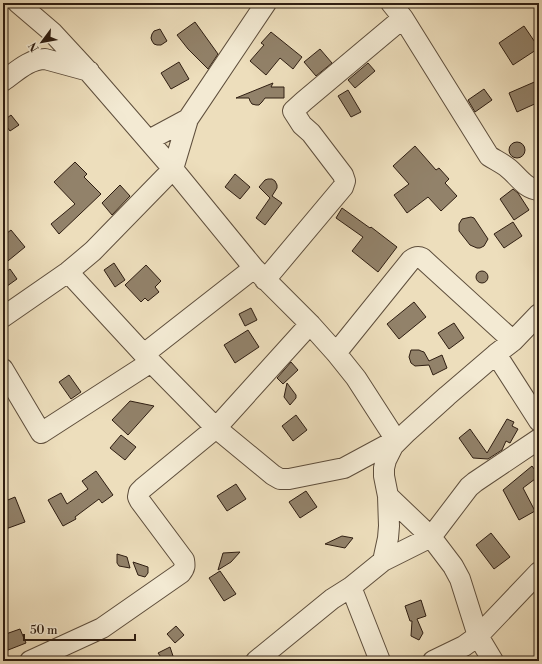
<svg xmlns="http://www.w3.org/2000/svg" width="542" height="664" viewBox="0 0 542 664" font-family="'Libre Bodoni',serif">
	<style>
		.building { fill: #92826a; stroke: #2f1e12 }
		.lines { fill: none; stroke-linecap: round; stroke-linejoin: round }
		.minor-casing { stroke: #5e4e3c; stroke-width: 22 }
		.minor { stroke: #f3ead3; stroke-width: 20 }
	</style>
	<rect width="100%" height="100%" fill="#eddebc"/>
	<filter id="stains"><feTurbulence type="fractalNoise" baseFrequency=".005" numOctaves="4"/><feColorMatrix values="0 0 0 0 .2 0 0 0 0 .09 0 0 0 0 .02 0 0 0 .5 -.17"/></filter>
	<radialGradient id="worn" r=".72"><stop offset=".6" stop-color="#630" stop-opacity="0"/><stop offset="1" stop-color="#630" stop-opacity=".3"/></radialGradient>
	<path class="building" d="M195,22l23,32 -10,15 -20,-20 -11,-14z
		M524,26l15,22 -26,17 -14,-22z
		M160,29l7,12 -6,4h-4l-3,-1 -2,-3 -1,-3 1,-4 2,-3z
		M271,32l31,25 -9,12 -13,-11 -14,17 -16,-14 14,-16 -3,-2z
		M320,49l12,14 -16,13 -12,-14z
		M179,62l10,17 -18,10 -10,-16z
		M368,63l7,8 -20,17 -7,-8z
		M539,80v22l-22,10 -8,-19z
		M273,83l-2,4h13v11h-19l-3,4 -3,3h-3l-4,-1 -2,-3 -1,-3h-13z
		M484,89l8,11 -17,12 -7,-12z
		M348,90l13,22 -10,5 -13,-21z
		M11,115l8,10 -9,6 -7,-9v-1z
		M509 150a8 8 0 1 1 16 0a8 8 0 1 1-16 0Z
		M415,146l21,24 3,-2 10,11 -4,4 12,13 -16,15 -13,-14 -21,16 -13,-18 15,-11 -16,-18z
		M75,162l12,12 -3,3 17,17 -42,40 -8,-10 24,-20 -21,-22z
		M235,174l15,13 -10,12 -15,-12z
		M268,179h4l3,2 2,4v3l-5,8 10,7 -17,22 -9,-7 14,-20 -11,-11 6,-7z
		M120,185l10,11 -18,19 -10,-12z
		M513,189l5,4 11,17 -15,10 -14,-21z
		M342,208l28,20 1,-1 26,20 -19,25 -26,-21 11,-14 -27,-19z
		M471,217l3,1 14,21 -4,7 -4,2h-3l-7,-3 -11,-14v-7l3,-5z
		M513,222l9,14 -18,12 -10,-14z
		M11,230l14,17 -22,18v-29z
		M114,263l11,17 -10,7 -11,-17z
		M146,265l15,16 -6,6 4,5 -11,9 -3,-3 -4,4 -16,-17z
		M10,269l7,10 -14,10v-15z
		M476 277a6 6 0 1 1 12 0a6 6 0 1 1-12 0Z
		M414,302l12,15 -27,22 -12,-15z
		M251,308l6,12 -12,6 -6,-12z
		M454,323l10,15 -15,11 -11,-16z
		M248,330l11,17 -24,16 -11,-18z
		M411,350h8l2,1 3,1 5,9 13,-6 5,13 -14,7 -4,-10 -14,1 -4,-3 -2,-6z
		M291,362l7,8 -15,14 -6,-6z
		M69,375l12,17 -10,7 -12,-17z
		M287,383l9,12v3l-6,7 -6,-8z
		M130,401l24,5 -26,29 -16,-15z
		M296,415l11,15 -14,11 -11,-15z
		M507,419l7,3 -2,4 6,3 -8,14 -4,-2 -4,9 -14,9 -15,-1 -14,-20 11,-9 17,24z
		M121,435l15,12 -11,13 -15,-12z
		M532,466l7,10 -16,12 12,23 -16,9 -16,-30z
		M96,471l17,24 -11,8 -3,-4 -24,18 1,2 -13,7 -15,-26 13,-7 6,11 21,-15 -6,-8z
		M236,484l10,15 -19,12 -10,-15z
		M306,491l11,16 -17,11 -11,-16z
		M15,497l10,25 -22,8v-28z
		M491,533l19,24 -16,12 -18,-24z
		M342,536l11,2 -8,10 -20,-4z
		M240,552l-9,10 -13,8 5,-17z
		M117,554l10,3 3,11 -11,-2 -2,-3z
		M133,562l15,5v6l-3,4 -7,-2z
		M220,571l16,23 -12,7 -15,-23z
		M421,600l5,16 -9,3 6,14 -4,7 -8,-4 1,-15h-2l-5,-15z
		M176,626l8,9 -9,8 -8,-9z
		M20,629l6,14 -23,9v-17z
		M170,647l3,9 -4,5 -6,-1 -5,-7z"/>
	<g class="lines">
		<defs>
			<path id="minor" d="M18,3l34,29 37,40 84,97 81,99 56,56 26,29 20,25 40,62 -3,6
				M391,3l12,15 86,138c6,4 13,7 19,12 10,8 17,21 31,22
				M3,81c13,-9 26,-22 42,-22l44,12
				M149,140l39,-21
				M68,272l83,90 65,66 57,47 7,4h9l55,-11 52,-28
				M265,280l78,-93 2,-6 -2,-6 -32,-42 -9,-8 -9,-14 11,-10 99,-83
				M3,317l65,-45 25,-21 80,-82 15,-50 78,-116
				M336,353l75,-93c4,-3 7,-4 11,-2l91,83
				M144,354l110,-86
				M496,354l43,67
				M3,369l38,64 110,-71
				M388,496l43,41 22,29 7,13 18,57 15,25
				M383,561l48,-24 38,-50 6,-5 64,-43
				M351,587l29,74
				M30,661l72,-33 79,-55c4,-5 4,-7 3,-13l-44,-59 -2,-4 1,-5 4,-4 73,-60 94,-104
				M256,661l76,-62 19,-12 32,-26 5,-23 1,-12 -1,-30 -4,-20v-8l2,-8 7,-14 14,-14 40,-36 49,-42 17,-13 26,-27
				M433,661l31,-15 14,-10 61,-64"/>
		</defs>
		<use href="#minor" class="minor-casing"/>
		<use href="#minor" class="minor"/>
	</g>
	<rect width="542" height="664" fill="none" stroke="#eddebc" stroke-width="16"/>
	<rect x="4" y="4" width="534" height="656" fill="none" stroke="#2f1e12" stroke-width="2"/>
	<rect x="8" y="8" width="526" height="648" fill="none" stroke="#2f1e12"/>
	<g transform="translate(42 42) rotate(238)" stroke="#f3ead3" stroke-width="3" paint-order="stroke">
	<path d="M0-3L7 15L0 10L-7 15Z" fill="#2f1e12"/>
	<text y="-6" font-size="11" font-weight="bold" text-anchor="middle" fill="#2f1e12">N</text>
	</g>
	<path d="M24 634v6h111v-6" fill="none" stroke="#2f1e12" stroke-width="2"/>
	<text x="30" y="634" font-size="12" fill="#2f1e12" stroke="#f3ead3" stroke-width="3" paint-order="stroke">50 m</text>
	<rect width="100%" height="100%" filter="url(#stains)"/>
	<rect width="100%" height="100%" fill="url(#worn)"/>
</svg>
